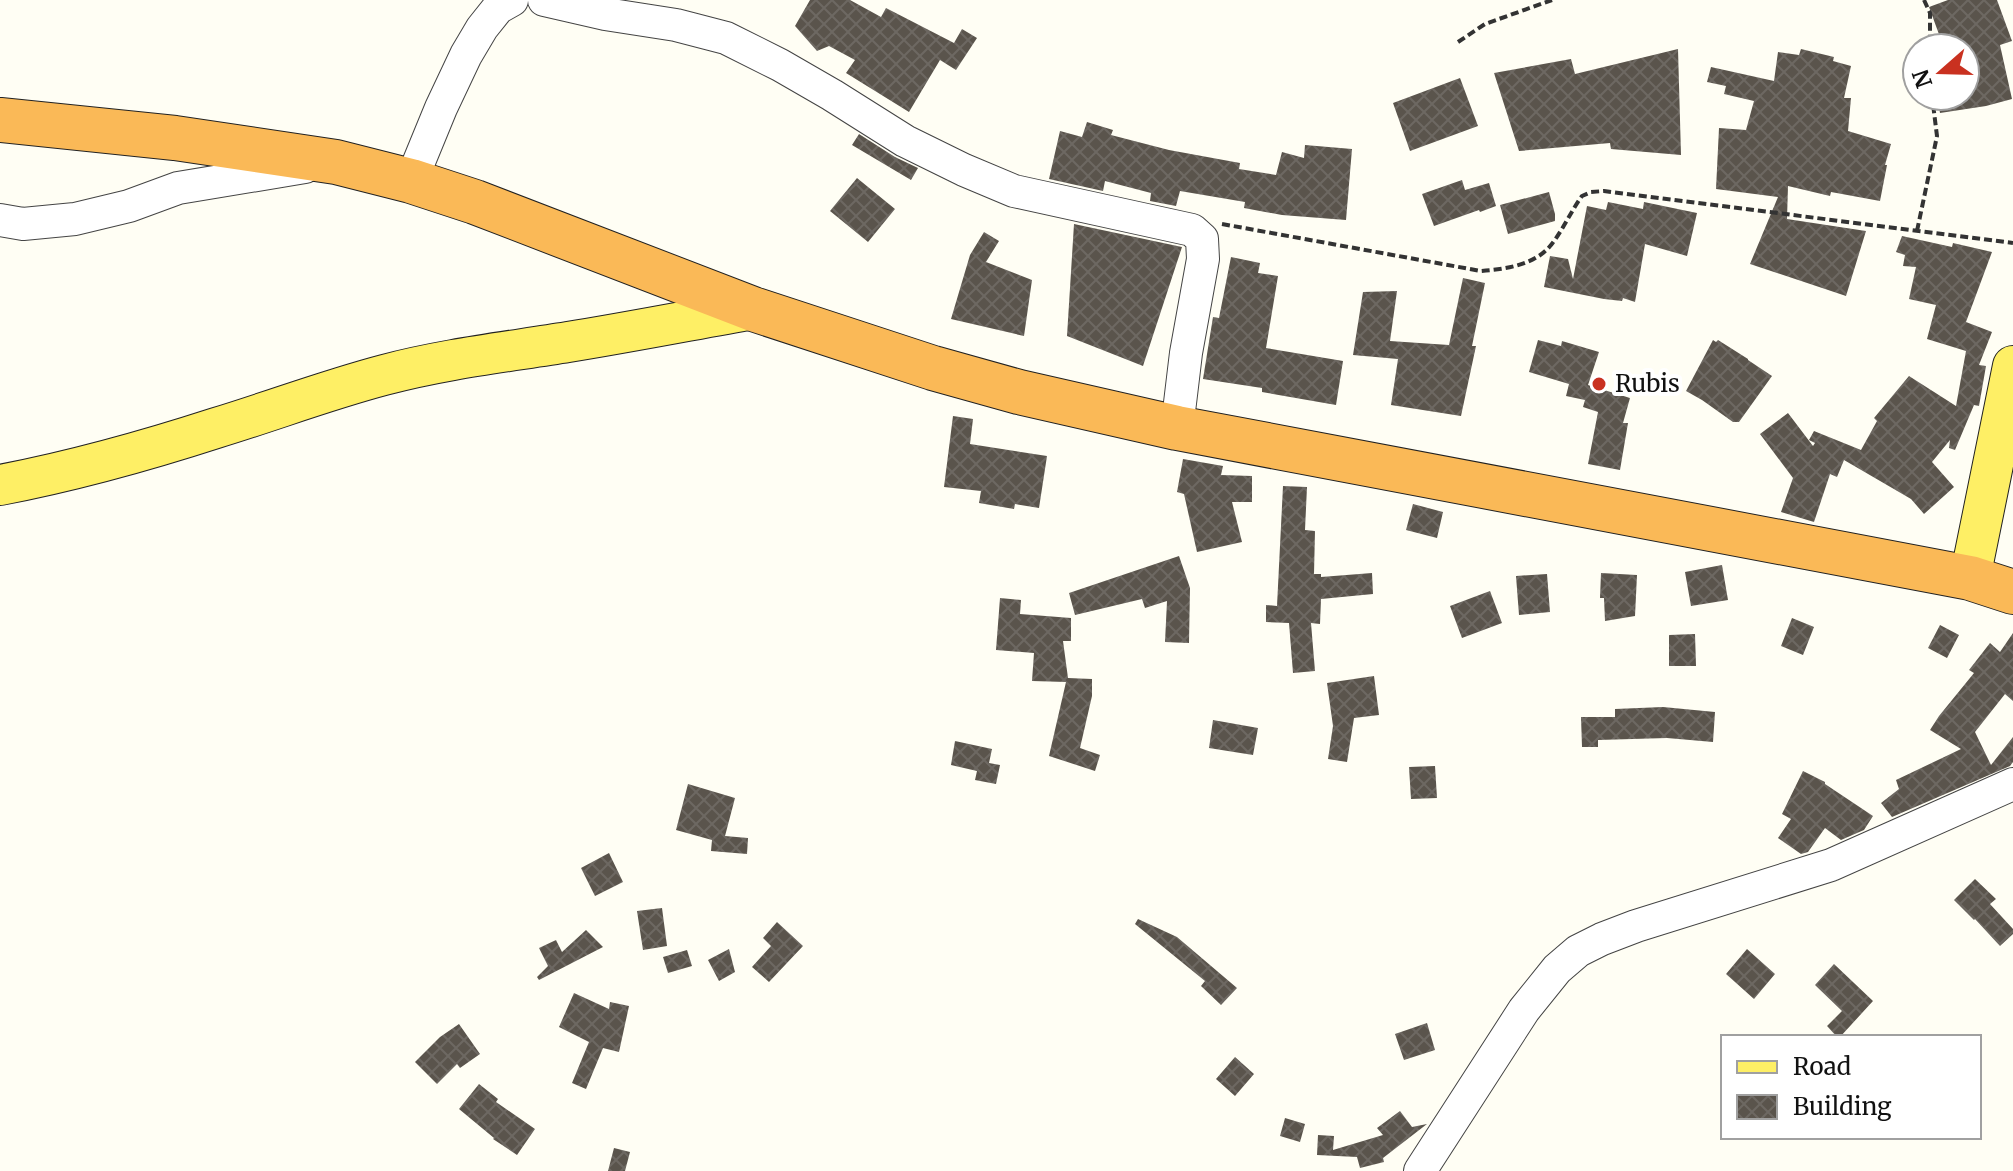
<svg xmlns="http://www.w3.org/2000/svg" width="2013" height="1171" viewBox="0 0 2013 1171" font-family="Merriweather,serif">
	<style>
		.building { fill: url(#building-cross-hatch) }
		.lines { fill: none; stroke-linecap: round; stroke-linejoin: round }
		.minor-casing { stroke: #444; stroke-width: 34 }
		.major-casing { stroke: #222; stroke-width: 42 }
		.highway-casing { stroke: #222; stroke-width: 46 }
		.path { stroke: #333; stroke-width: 4; stroke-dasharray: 8 4; stroke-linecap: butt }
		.minor { stroke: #fff; stroke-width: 32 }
		.major { stroke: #feef65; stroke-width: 40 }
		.highway { stroke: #fab957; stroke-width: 44 }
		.poi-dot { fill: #c93120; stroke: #fff; stroke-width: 3 }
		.labels { text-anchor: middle; stroke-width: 8; stroke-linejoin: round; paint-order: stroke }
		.poi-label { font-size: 24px; fill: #111; stroke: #fff; text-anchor: start }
	</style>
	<defs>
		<pattern id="building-cross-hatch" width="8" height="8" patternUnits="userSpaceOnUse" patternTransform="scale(2)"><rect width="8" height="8" fill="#5a544c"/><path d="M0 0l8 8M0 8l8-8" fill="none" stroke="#6d6862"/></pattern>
	</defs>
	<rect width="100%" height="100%" fill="#fffef4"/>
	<path class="building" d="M810,0h40l31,17 5,-9 68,35 8,-14 15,9 -21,32 -16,-10 -31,52 -63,-39 9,-13 -26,-14 -12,5 -22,-25z
		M1948,0h49l15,41 -12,4 12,54 -26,7 -46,7 -3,-17h28v-48h-21l-15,-41z
		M1678,49l3,106 -70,-6 -1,-6 -91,8 -25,-78 77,-14 4,15z
		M1801,49l33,8 -1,4 18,5 -7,32h7l-3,33 43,13 -6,21h2l-7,36 -49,-9 -1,4 -42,-10 -1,33 79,12 -20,65 -96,-32 28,-67 -62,-8 3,-61 27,2 8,-29 -30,-7 2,-8 -19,-4 4,-15 63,14 4,-29 21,3z
		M1460,78l18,48 -68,25 -17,-48z
		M1087,122l26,8 -2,5 58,15 71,13 -1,6 37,6 6,-23 22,6 1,-13 47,4 -6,71 -64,-5 -38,-7 1,-6 -65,-11 -4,15 -26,-5 1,-8 -46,-12 -2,10 -54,-12 11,-48 22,6z
		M859,134l36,23 23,11 -7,12 -59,-35z
		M857,178l38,31 -27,33 -38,-31z
		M1462,180l3,10 24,-7 7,23 -16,6 -1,-2 -45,16 -12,-32z
		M1549,192l6,22v7l-47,13 -8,-29z
		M1608,202l35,7 1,-7 53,11 -10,43 -42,-12 -10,58 -12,-4 -1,3 -18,-2 -60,-12 6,-31 18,3 5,20 14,-73 19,4z
		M1074,224l108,23 -39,119 -76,-30z
		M984,232l15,9 -13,21 46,18 -8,56 -73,-17 19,-64z
		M1902,236l50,11 1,-4 39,9 -26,70 26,10 -13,33 7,1 -7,40 -5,-1 -19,45 -6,-2 1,-8 -18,22 22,25 -30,27 -13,-15 -67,-39 -7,17 -7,-3 -16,48 -33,-10 12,-34 -33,-44 28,-21 25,33 2,-3 -6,-3 5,-9 47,19 16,-29 -3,-3 35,-42 47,30 10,-55 -39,-12 9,-34 -27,-6 7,-32 -13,-1 2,-11 -9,-3z
		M1231,257l29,6 -2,10 20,3 -12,72 77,13 -7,44 -74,-13v-4l-59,-9 10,-62 6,1z
		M1463,278l22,5 -13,63h4l-15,70 -70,-11 7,-46 -45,-4 10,-63 34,-1 -7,50 59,4z
		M1538,340l23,6 1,-5 37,11 -11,33 42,13 -7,25h5l-8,47 -32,-6 10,-52 -15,-5 2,-7 -19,-4 3,-12 -40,-12z
		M1713,340l3,2 2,-2 30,19v1l24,16 -33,46h-6l-31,-22 -16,-9z
		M953,416l20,3 -3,25 77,12 -8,52 -24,-4 -1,5 -35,-6 2,-12 -37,-4z
		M1183,459l40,7 -2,9 31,1v26h-20l10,40 -45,10 -13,-58 -7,-2z
		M1283,486l24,1 -2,43 10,1 -1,43h7v3l51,-4 1,21 -52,5 -1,25 -9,-1 4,48 -22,2 -4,-50 -23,-1v-17l11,1z
		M1413,504l30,8 -6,26 -31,-8z
		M1179,556l11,32 -1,55 -24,-1 2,-41 -22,7 -3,-9 -67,16 -6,-22z
		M1722,565l6,35 -37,6 -6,-34z
		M1601,573l36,2 -2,41 -30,5 -1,-23h-4z
		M1547,574l3,38 -31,3 -3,-39z
		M1490,591l12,32 -40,15 -12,-32z
		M1000,598l21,2 -1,14 51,4v23h-8l5,37 24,1v17l-12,52 20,7 -5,16 -46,-15 17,-74 -34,-1 2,-28 -38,-3z
		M1792,618l22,9 -11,28 -22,-9z
		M1940,625l19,10 -12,23 -19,-10z
		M2013,633v68l-8,-7 -30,38 16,33 22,-28v25l-3,4 -118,51 -11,-14 18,-14 -3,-9 65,-31 -31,-19 9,-14 35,-43 -5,-3 21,-27 10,9z
		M1695,634l1,32h-27v-31z
		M1374,676l5,39 -25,3 -7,44 -19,-3 5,-33 -6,-43z
		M1663,707l52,5 -2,30 -46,-4 -69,2v7h-16l-1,-30h34v-8z
		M1213,720l45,8 -5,27 -44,-7z
		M955,741l37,8 -3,14 11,2 -4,19 -21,-4 2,-9 -26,-6z
		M1435,766l2,32 -26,1 -2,-32z
		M1803,771l22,11v2l48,32 -9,14 -23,10 -16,-12 -17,24 -7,2 -23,-16 13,-19 -9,-5z
		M688,784l47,14 -10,38 23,2 -1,16 -36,-3 1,-11 -36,-10z
		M609,853l14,29 -28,14 -14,-28z
		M1975,879l21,20 -6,5 23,25v5l-13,12 -25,-27 -1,1 -20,-20z
		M662,908l5,38 -24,4 -6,-39z
		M1138,919l39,18 60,51 -16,17 -20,-19 4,-5 -70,-57z
		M777,922l26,24 -34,36 -17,-15 19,-21 -8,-8z
		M586,930l17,17 -64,33 -2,-3 11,-11 -9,-18 17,-8 6,12z
		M729,949l6,23 -16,9 -11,-21z
		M1747,949l28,25 -21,25 -28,-25z
		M687,950l5,16 -24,7 -5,-16z
		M1834,964l39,37 -33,36h-3l-10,-11 15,-15 -27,-26z
		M574,993l35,16 1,-7 19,4 -10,46 -16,-4 -17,41 -14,-6 17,-41 -30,-15z
		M1427,1023l8,27 -31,10 -9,-26z
		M459,1024l21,30 -20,14 -3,-4 -20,20 -22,-22 25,-25z
		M1235,1057l19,17 -19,22 -19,-17z
		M479,1084l19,15 -2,3 39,27 -18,26 -24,-16 1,-1 -35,-29z
		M1400,1111l12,16 15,-3 -44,34 1,4 -24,6 -3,-11 -40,-2 1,-20 16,1 -1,14 50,-15 -6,-7z
		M1285,1118l20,6 -5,18 -20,-6z
		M614,1148l16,4 -5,19h-17z"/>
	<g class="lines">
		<defs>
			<path id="minor" d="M544,0l61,14 71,11 50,13 54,27 52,30 73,46 59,29 50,21 178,39 10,9 1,20 -17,94 -9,75
				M411,181l30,-73 25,-53 16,-27 16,-20 14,-8
				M0,220l23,4 52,-5 54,-13 49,-18 127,-21
				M1420,1171l104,-161 33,-41 21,-18 24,-12 34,-13 195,-61 182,-81"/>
			<path id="major" d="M0,485c73,-14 145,-34 216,-57 56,-17 111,-38 168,-53 60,-16 122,-23 184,-33 62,-10 123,-22 185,-33
				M1970,578l43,-212"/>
			<path id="highway" d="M0,120l175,18 161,24 75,19 64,21 278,107 180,59 86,24 158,36 793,150 43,14"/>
		</defs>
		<use href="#minor" class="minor-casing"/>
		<use href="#major" class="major-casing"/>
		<use href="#highway" class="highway-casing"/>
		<path class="path" d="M1924,0l6,13v35
			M1458,42l27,-18 67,-24
			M1222,224l259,47c25,-2 54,-6 70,-26 12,-15 20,-34 31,-49l9,-4 13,-1 409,52
			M1917,231l20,-95 -5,-40"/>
		<use href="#minor" class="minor"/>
		<use href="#major" class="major"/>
		<use href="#highway" class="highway"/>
	</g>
	<circle class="poi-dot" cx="1599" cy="384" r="8"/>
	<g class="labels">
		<g class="poi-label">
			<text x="1615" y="392">Rubis</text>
		</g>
	</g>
	<rect x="1721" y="1035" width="260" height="104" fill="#ffffff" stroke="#a0a0a0" stroke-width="2"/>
	<rect x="1737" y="1061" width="40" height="12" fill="#feef65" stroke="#a0a0a0" stroke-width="2"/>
	<text x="1793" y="1075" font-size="24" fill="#111111">Road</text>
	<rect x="1737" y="1095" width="40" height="24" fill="url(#building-cross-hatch)" stroke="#a0a0a0" stroke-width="2"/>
	<text x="1793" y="1115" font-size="24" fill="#111111">Building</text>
	<g transform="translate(1941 72) rotate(250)"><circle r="38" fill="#ffffff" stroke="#a0a0a0" stroke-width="2"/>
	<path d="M0-6L14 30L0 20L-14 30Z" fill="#c93120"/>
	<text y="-12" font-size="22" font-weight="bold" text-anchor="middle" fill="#111111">N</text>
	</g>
</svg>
